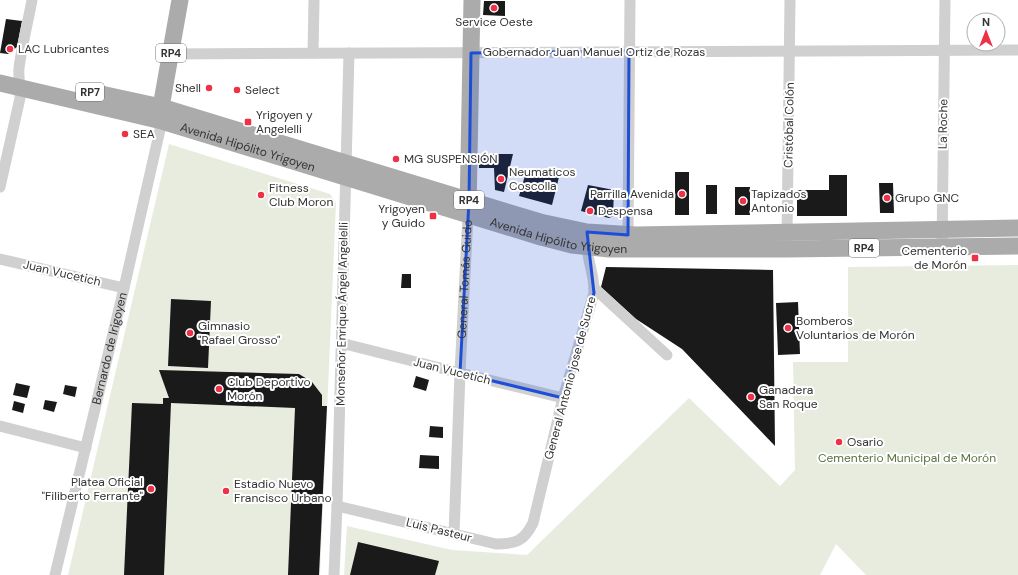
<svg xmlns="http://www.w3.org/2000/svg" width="1018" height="575" viewBox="0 0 1018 575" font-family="'DM Sans',sans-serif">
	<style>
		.green { fill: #e7ecde }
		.building { fill: #1a1a1a }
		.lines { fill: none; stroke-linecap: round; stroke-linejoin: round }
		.minor { stroke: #d0d0d0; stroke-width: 11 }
		.primary { stroke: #ababab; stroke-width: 17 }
		.marked { fill: #1d4ed8; fill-opacity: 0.2; stroke: #1d4ed8; stroke-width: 3; stroke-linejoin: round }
		.poi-dot { fill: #ed3247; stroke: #fff; stroke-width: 1.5 }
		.labels { text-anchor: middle; stroke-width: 4; stroke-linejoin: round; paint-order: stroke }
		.shield { fill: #fff; stroke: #707070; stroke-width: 1 }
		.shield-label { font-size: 11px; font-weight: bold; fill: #333 }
		.poi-label { font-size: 12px; fill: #333; stroke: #fff; text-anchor: start }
		.street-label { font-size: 12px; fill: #333; stroke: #fff }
		.park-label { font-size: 12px; fill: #58723d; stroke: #fff }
	</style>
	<rect width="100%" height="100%" fill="#fff"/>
	<path class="green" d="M169,144l161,50 6,9 -16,372h-252z
		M1018,265v310h-152l-30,-31 -16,31h-476l3,-49 105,24 75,5 162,-157 91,88 15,-16 -2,-108h55v-95z"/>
	<path class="building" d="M484,1h21v15l-22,-1z
		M6,19l16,2 -5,26 -9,7 -8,-1z
		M479,154h34l-9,38 -9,-2 -1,-22h-15z
		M527,169l32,8 -7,28 -33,-9z
		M675,172h14v43h-14z
		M829,175h18v41h-50v-26h32z
		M879,183h14l1,30h-14z
		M588,185l26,5 -1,26 -4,2 -28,-7z
		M706,185h11v29h-11z
		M735,187h15v28h-15z
		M606,267l167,3 2,176 -93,-97 -46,-30 -35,-32z
		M402,274h9v14h-10z
		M171,299l40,2 -3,67 -40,-2z
		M798,302l2,52 -22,1 -2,-52z
		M159,370l140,4 13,8 10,13v11h5l-8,169h-31l7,-167 -124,-5 -7,172h-40l8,-172 31,1v-6h6z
		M416,376l13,4 -3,11 -13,-4z
		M16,383l14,3 -3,12 -14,-3z
		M65,385l12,2 -2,10 -12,-3z
		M45,400l12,2 -3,10 -11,-3z
		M14,401l11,3 -2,9 -11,-3z
		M430,426l13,1v11l-14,-1z
		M420,455l19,1v13l-20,-1z
		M358,542l81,19 -4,14h-85z"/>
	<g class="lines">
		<g class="minor">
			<path d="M313,53l1,-53"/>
			<path d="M170,54l848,-4"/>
			<path d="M0,187l20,-89c1,-10 -2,-20 -1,-30 3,-23 9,-46 13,-68"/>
			<path d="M628,235l2,-235"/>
			<path d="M787,237l3,-237"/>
			<path d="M942,247l3,-247"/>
			<path d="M0,259l124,29"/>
			<path d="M594,288l73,67"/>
			<path d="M341,343l119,30 103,25"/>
			<path d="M0,426l86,22"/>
			<path d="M337,506l159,38c20,0 28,-3 37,-21l30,-125 31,-105c1,-18 -8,-34 -7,-52"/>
			<path id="s1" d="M454,534l6,-161 8,-158"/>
			<path id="s2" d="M55,575l69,-287 38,-167"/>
			<path d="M334,575l3,-69 12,-453"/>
		</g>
		<g class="primary">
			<path id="s3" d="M0,83l162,38 379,116 31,8 37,4h177l232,-3"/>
			<path d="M92,92l69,15 379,115 47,10 49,3 382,-7"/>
			<path d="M161,107l19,-107"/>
			<path d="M468,211l4,-211"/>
		</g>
	</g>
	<path class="marked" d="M629,51l-1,184 -41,-3 7,61 -31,105 -103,-25 9,-173 2,-147z"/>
	<g class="poi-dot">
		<circle cx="494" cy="8" r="4"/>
		<circle cx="10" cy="49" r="4"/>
		<circle cx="209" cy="88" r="4"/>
		<circle cx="237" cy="90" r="4"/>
		<rect x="244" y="118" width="8" height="8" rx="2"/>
		<circle cx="125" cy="134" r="4"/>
		<circle cx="396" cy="159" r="4"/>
		<circle cx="501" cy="179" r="4"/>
		<circle cx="682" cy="194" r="4"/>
		<circle cx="261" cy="195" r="4"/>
		<circle cx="887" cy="198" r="4"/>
		<circle cx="743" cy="201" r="4"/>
		<circle cx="590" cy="211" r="4"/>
		<rect x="429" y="212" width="8" height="8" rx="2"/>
		<rect x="971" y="254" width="8" height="8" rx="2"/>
		<circle cx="788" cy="328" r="4"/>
		<circle cx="190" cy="333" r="4"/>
		<circle cx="219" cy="389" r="4"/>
		<circle cx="751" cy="397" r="4"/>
		<circle cx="839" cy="442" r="4"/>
		<circle cx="151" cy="489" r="4"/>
		<circle cx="226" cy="491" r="4"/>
	</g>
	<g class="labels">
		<g class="shield">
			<rect x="156" y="44" width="30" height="18" rx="3"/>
			<rect x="76" y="83" width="28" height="18" rx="3"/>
			<rect x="454" y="191" width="30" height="18" rx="3"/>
			<rect x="849" y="239" width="30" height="18" rx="3"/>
		</g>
		<g class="shield-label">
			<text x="171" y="57">RP4</text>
			<text x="90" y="96">RP7</text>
			<text x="469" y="204">RP4</text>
			<text x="864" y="252">RP4</text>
		</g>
		<g class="poi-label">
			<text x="494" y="26" text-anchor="middle">Service Oeste</text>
			<text x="18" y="53">LAC Lubricantes</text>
			<text x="201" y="92" text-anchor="end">Shell</text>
			<text x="245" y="94">Select</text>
			<text x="256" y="119">Yrigoyen y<tspan x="256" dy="14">Angelelli</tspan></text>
			<text x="133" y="138">SEA</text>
			<text x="404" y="163">MG SUSPENSIÓN</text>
			<text x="509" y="176">Neumaticos<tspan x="509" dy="14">Coscolla</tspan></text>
			<text x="269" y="192">Fitness<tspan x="269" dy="14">Club Moron</tspan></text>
			<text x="674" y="198" text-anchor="end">Parrilla Avenida</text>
			<text x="751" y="198">Tapizados<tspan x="751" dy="14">Antonio</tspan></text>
			<text x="895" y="202">Grupo GNC</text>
			<text x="425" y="213" text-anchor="end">Yrigoyen<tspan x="425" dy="14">y Guido</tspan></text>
			<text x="598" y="215">Despensa</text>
			<text x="967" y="255" text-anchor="end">Cementerio<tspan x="967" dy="14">de Morón</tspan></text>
			<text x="796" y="325">Bomberos<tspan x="796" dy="14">Voluntarios de Morón</tspan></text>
			<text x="198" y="330">Gimnasio<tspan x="198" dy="14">"Rafael Grosso"</tspan></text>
			<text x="227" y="386">Club Deportivo<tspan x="227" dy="14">Morón</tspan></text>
			<text x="759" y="394">Ganadera<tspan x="759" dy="14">San Roque</tspan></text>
			<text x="847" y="446">Osario</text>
			<text x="143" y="486" text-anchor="end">Platea Oficial<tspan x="143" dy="14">"Filiberto Ferrante"</tspan></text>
			<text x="234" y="488">Estadio Nuevo<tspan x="234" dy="14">Francisco Urbano</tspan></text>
		</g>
		<g class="street-label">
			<text x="594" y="56">Gobernador Juan Manuel Ortiz de Rozas</text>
			<text transform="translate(943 124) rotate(-89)" y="4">La Roche</text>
			<text transform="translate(789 125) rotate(-89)" y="4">Cristóbal Colón</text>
			<text dy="4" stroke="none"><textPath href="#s3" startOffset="256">Avenida Hipólito Yrigoyen</textPath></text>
			<text dy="4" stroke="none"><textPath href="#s3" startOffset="580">Avenida Hipólito Yrigoyen</textPath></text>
			<text transform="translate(62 273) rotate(13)" y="4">Juan Vucetich</text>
			<text dy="4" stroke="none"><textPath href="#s1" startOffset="255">General Tomás Guido</textPath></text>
			<text transform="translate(342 314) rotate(-89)" y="4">Monseñor Enrique Ángel Angelelli</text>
			<text dy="4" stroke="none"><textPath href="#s2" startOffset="233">Bernardo de Irigoyen</textPath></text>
			<text transform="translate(452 371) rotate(14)" y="4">Juan Vucetich</text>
			<text transform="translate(570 378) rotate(-75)" y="4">General Antonio jose de Sucre</text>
			<text transform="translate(439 530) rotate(14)" y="4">Luis Pasteur</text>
		</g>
		<g class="park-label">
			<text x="907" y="462">Cementerio Municipal de Morón</text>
		</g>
	</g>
	<g transform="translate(986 32)"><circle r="19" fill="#ffffff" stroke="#adadad"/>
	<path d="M0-3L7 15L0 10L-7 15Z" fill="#ed3247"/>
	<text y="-6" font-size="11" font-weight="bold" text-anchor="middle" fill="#333333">N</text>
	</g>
</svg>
